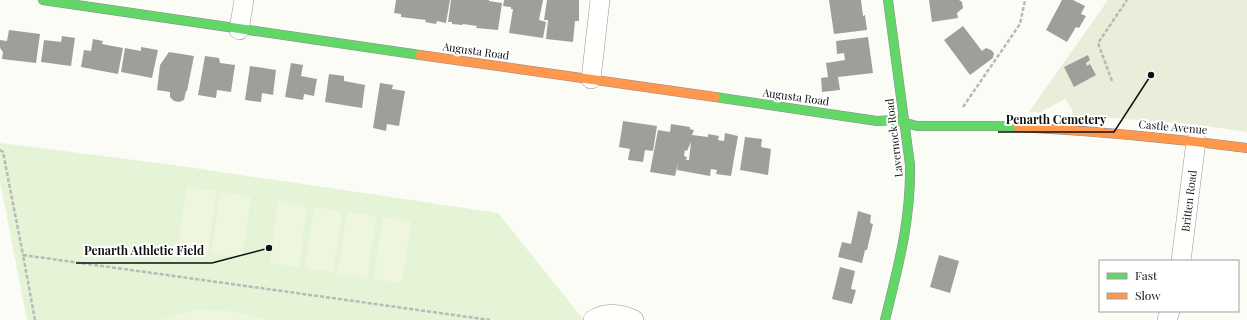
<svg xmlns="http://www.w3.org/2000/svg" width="1247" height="320" viewBox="0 0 1247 320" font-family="'Playfair Display',serif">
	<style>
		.green { fill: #e5f3d6 }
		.cemetery { fill: #e8eeda }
		.pitch { fill: #eff6e0 }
		.building { fill: #a09e9b; fill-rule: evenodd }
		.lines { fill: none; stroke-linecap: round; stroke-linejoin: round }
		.street-casing { stroke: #969694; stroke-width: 20 }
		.fast-casing { stroke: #8d8d8b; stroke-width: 10 }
		.slow-casing { stroke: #8d8d8b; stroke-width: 10 }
		.path { stroke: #b9b9b8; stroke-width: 2.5; stroke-dasharray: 4 2; stroke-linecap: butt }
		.street { stroke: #fffffe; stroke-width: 19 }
		.fast { stroke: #63d668; stroke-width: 9 }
		.slow { stroke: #ff974d; stroke-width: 9 }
		.labels { text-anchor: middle; stroke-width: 4; stroke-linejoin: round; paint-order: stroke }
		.street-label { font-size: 11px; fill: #101010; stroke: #fff }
		.leader { fill: none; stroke: #101010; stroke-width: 1.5 }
		.callout-dot { fill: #101010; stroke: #fff; stroke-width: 1.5 }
		.callout-label { font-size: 12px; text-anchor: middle; font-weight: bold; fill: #101010; stroke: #fff; stroke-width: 4; stroke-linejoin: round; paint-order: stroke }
	</style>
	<rect width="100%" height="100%" fill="#fcfcf7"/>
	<path class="green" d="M0,143l174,22 324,48 86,107h-557l-27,-139z"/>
	<path class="cemetery" d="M1108,0h139v132l-56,-8 -118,-9 -1,-2 1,-2 -8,-12 -24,13h-12z"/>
	<path class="pitch" d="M186,187l31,4 -9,62 -30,-4z
		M221,192l30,5 -9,61 -31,-4z
		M278,202l29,4 -8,61 -29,-4z
		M314,207l28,5 -9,60 -28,-4z
		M347,212l29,4 -9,62 -29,-4z
		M383,217l28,4 -9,62 -28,-4z
		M196,310l36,1 35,9h-106l11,-5z"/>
	<path class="building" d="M396,0h54l-4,23 -9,-2 -1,3 -11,-2 1,-2 -25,-3v-3l-7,-1z
		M451,0h38v1l13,2 -4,27 -22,-2 1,-2 -14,-2 -1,1 -10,-1v-2h-4z
		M504,0h39l-4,20 7,2 -3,16 -34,-5 4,-24h-2v-2l-8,-1z
		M547,0h32v21h-4l-2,21 -27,-3 2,-19h-4z
		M829,0h32l2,16 2,-1 2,15 -33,4z
		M929,0h30l3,2 1,6 -6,5 1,5 -26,4z
		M1062,0h11l12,6 -4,8 5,2 -7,12 -3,-1 -9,15 -21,-12z
		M963,26l19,25 4,-3 5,2 3,3 -1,5 -23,17 -26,-35z
		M9,30l31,4 -4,29 -34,-4 1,-7 -3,-4v-8l7,1z
		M62,36l13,2 -4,28 -30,-4 3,-22 17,2z
		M868,37l5,36 -35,4 2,13 -18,2 -1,-14 7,-1 -2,-14 19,-3 -1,-7 -7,1 -1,-13z
		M93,39l10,2 -1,3 21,4 -5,26 -37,-7 3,-17 7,1z
		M141,47l17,3 -6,28 -31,-6 4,-24 16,3z
		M169,52l25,4 -7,35h-1l-2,9 -5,2 -5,-1 -4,-4v-5l-13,-2 3,-25z
		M1088,55l2,5 -4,3 1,3 3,-2 6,11 -22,12 -10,-20z
		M205,56l14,2 1,5 15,2 -4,27 -14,-2 -1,8 -18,-3z
		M291,63l12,2 -2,11 16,3 -3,17 -10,-2 -1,6 -18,-3z
		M250,66l26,4 -3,25 -11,-2 -1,9 -16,-2z
		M329,74l15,2v5l21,4 -3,23 -37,-6z
		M380,83l13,2 -1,4 13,2 -6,35 -12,-2 -1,7 -13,-3z
		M623,121l34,5 -4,25 -8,-1 -2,12 -15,-2 2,-11 -11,-2z
		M671,124l19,3v2l4,1 -2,5 16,2v-3l11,2 -1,4 6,1 1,-8 13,3 -7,40 -15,-2 1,-4 -6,-1 -1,7 -33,-6 1,-7 -3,13 -25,-4 8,-42 12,2zM691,142l-2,18h-3l1,-3 -3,-1 1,-6 2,1z
		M745,137l17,2 -1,8 10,2 -3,26 -28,-5z
		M858,211l13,4 -1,8 3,1 -6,26h-2l-3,13 -24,-6 4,-15 9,2z
		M939,255l20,6 -9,32 -20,-6z
		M840,267l15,4 -4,18 5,1 -4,14 -20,-5z"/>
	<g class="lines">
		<defs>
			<path id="street" d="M239,30l5,-30
				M591,79l9,-79
				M1181,261l15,-120
				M593,320c12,-8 29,-7 41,0
				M1167,320l3,-9"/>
			<path id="fast" d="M43,0l377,55
				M715,97l162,24 18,-1 22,6h78l23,1
				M885,320c13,-53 26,-99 25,-155l-22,-165"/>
			<path id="slow" d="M420,55l295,42
				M1018,127c77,4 153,11 229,21"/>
		</defs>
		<use href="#street" class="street-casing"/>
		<use href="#fast" class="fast-casing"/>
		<use href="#slow" class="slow-casing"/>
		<path class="path" d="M1112,81l-14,-38 29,-43
			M963,107l57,-83 5,-24
			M0,150l3,2 20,103
			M35,320l-12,-65 467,65"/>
		<use href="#street" class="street"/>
		<use href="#fast" class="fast"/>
		<use href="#slow" class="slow"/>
	</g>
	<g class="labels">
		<g class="street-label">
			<text transform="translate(476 51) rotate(8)" y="4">Augusta Road</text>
			<text transform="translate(796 97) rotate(8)" y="4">Augusta Road</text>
			<text transform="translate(1173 127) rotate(5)" y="4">Castle Avenue</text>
			<text transform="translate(894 138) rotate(-97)" y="4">Lavernock Road</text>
			<text transform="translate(1189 201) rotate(-83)" y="4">Britten Road</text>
		</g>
	</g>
	<path class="leader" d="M1151 75L1114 132H998M269 248L212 263H76"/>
	<g class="callout-dot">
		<circle cx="1151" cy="75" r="4"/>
		<circle cx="269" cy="248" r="4"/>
	</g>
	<g class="callout-label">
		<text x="1056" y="124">Penarth Cemetery</text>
		<text x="144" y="255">Penarth Athletic Field</text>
	</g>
	<rect x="1099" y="260" width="140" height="52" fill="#ffffff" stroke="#9f9f9f"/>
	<rect x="1107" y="273" width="20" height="6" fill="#63d668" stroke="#9f9f9f"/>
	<text x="1135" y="280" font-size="12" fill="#101010">Fast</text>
	<rect x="1107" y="293" width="20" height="6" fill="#ff974d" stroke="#9f9f9f"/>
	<text x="1135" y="300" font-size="12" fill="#101010">Slow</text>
</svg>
